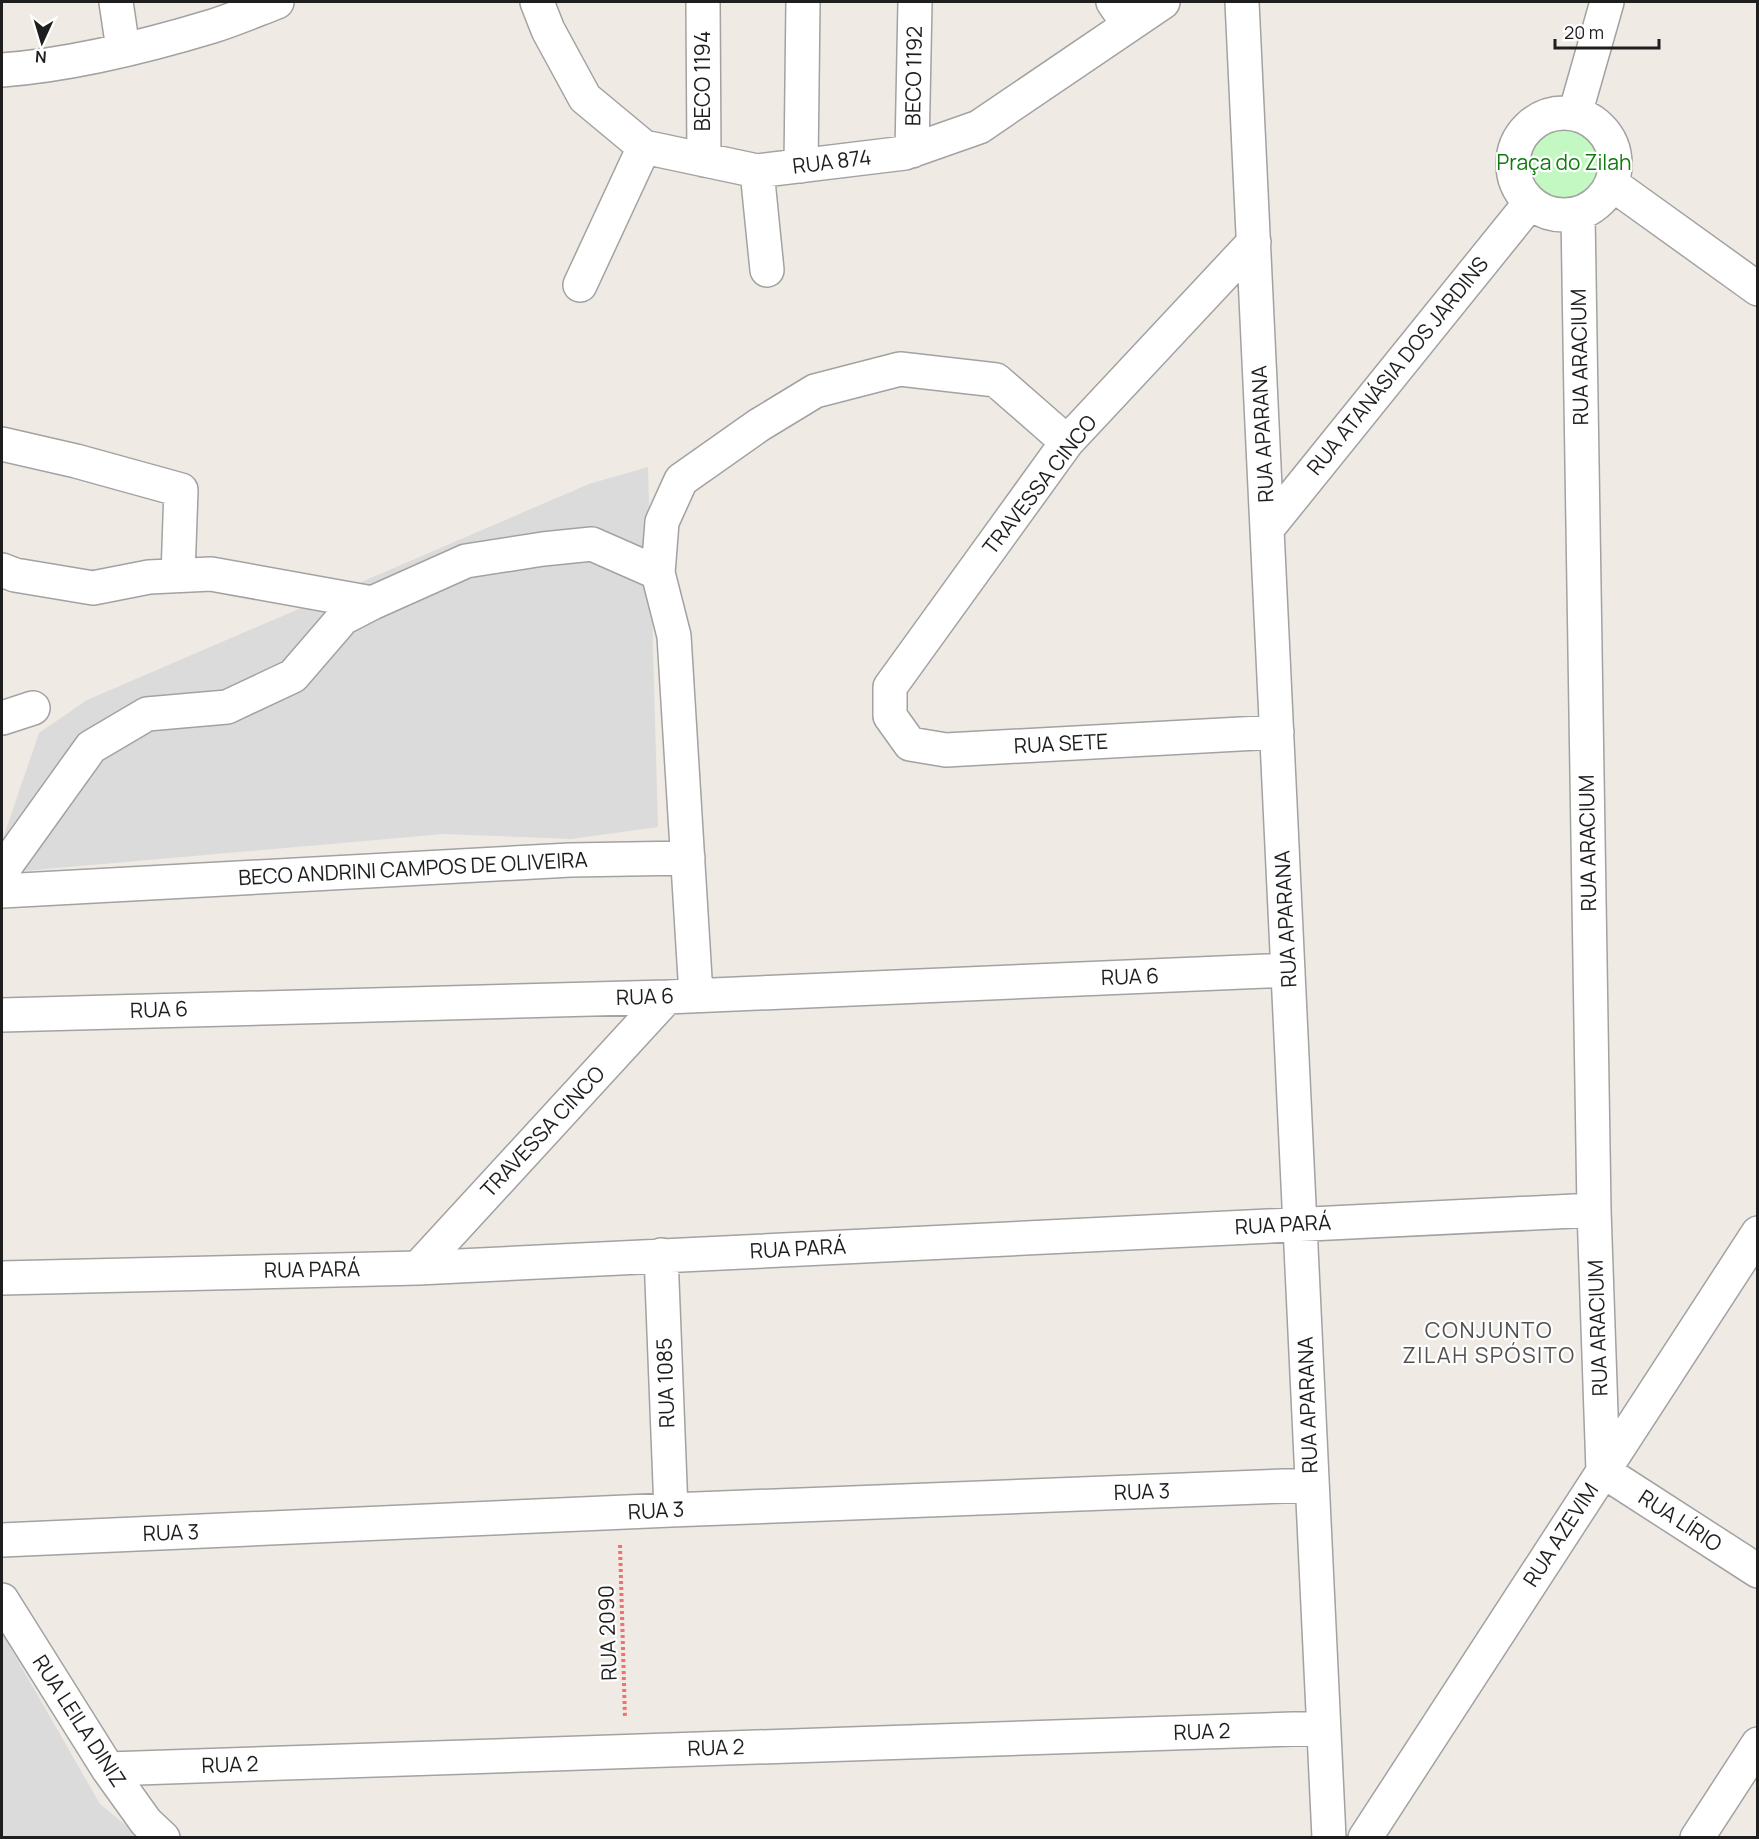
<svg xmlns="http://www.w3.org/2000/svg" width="1759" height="1839" viewBox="0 0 1759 1839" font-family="Manrope,sans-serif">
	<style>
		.residential { fill: #dcdbdb }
		.park { fill: #c3f8c2 }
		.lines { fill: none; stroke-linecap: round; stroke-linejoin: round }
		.minor-casing { stroke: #a2a2a2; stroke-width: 36 }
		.path { stroke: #f76f6d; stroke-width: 4; stroke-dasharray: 3 3; stroke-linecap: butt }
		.minor { stroke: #fff; stroke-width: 33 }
		.labels { text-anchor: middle; stroke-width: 4.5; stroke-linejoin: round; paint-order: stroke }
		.street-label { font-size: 21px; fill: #1e1e1e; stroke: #fff }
		.park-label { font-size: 21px; fill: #0f7a0e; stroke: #fff }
		.neighbourhood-label { font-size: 22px; letter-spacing: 1.5px; fill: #515151; stroke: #fff }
	</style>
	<rect width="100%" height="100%" fill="#efeae4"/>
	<path class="residential" d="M648,467l10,360 -87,12 -127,-5 -432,38 -10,-4v-27l37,-108 48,-33 502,-216z
		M2,1633l98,171 40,33h-138z"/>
	<path class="park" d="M1524 164a40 40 0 1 1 80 0a40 40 0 1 1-80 0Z"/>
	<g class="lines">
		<defs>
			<path id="minor" d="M116,2l7,47
				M537,2l11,28 37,68 59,49 113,24 148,-18 74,-26 184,-125
				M703,2l1,158
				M1113,2l16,23
				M1242,2l87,1836
				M2,70c68,-5 145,-24 211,-44 22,-7 43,-16 64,-24
				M1513 164a51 51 0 1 1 102 0a51 51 0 1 1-102 0Z
				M1575,114l32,-112
				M912,151l3,-149
				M801,166l2,-164
				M757,171l10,99
				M1612,184l146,105
				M1578,214l16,996 9,261 155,100
				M1254,242l-187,200 -177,245v29l20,28 36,6 331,-18
				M580,285l64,-138
				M2,444l74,17 105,29 -3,85
				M1267,529l263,-326
				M2,570l13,5 78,13 56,-11 62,-3 161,29
				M2,718l31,-10
				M2,871l89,-124 56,-33 80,-7 66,-31 50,-58 29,-15 94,-42 77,-12 49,-5 66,29
				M2,891l568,-31 118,-2
				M696,995l-22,-359 -16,-63 4,-51 19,-42 78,-55 56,-34 85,-22 96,11 71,62
				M2,1015l665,-18 621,-27
				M661,1255l10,255
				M418,1268l249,-271
				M2,1278l416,-10 1176,-58
				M2,1540l669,-30 640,-25
				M2,1600l106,169 38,53 17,16
				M108,1769l1215,-41
				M1365,1838l393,-605
				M1697,1838l61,-94"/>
		</defs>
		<use href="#minor" class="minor-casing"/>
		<path class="path" d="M620,1545l5,173"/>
		<use href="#minor" class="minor"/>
	</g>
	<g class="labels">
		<g class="street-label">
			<text transform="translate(914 76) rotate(-89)" y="7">BECO 1192</text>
			<text transform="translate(703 81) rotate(-90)" y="7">BECO 1194</text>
			<text transform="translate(832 162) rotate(-7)" y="7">RUA 874</text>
			<text transform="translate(1580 357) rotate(-91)" y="7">RUA ARACIUM</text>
			<text transform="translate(1398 366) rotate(-51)" y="7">RUA ATANÁSIA DOS JARDINS</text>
			<text transform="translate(1263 434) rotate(-93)" y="7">RUA APARANA</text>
			<text transform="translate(1040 485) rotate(-52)" y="7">TRAVESSA CINCO</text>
			<text transform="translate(1061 744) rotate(-3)" y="7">RUA SETE</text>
			<text transform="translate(1588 843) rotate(-91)" y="7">RUA ARACIUM</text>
			<text transform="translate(413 869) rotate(-3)" y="7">BECO ANDRINI CAMPOS DE OLIVEIRA</text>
			<text transform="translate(1286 919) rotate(-93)" y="7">RUA APARANA</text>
			<text transform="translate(1130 977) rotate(-2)" y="7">RUA 6</text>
			<text transform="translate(645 997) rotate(-2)" y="7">RUA 6</text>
			<text transform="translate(159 1010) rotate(-2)" y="7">RUA 6</text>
			<text transform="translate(543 1132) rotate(-47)" y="7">TRAVESSA CINCO</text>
			<text transform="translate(1283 1225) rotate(-3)" y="7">RUA PARÁ</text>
			<text transform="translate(798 1249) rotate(-3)" y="7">RUA PARÁ</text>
			<text transform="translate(312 1270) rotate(-1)" y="7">RUA PARÁ</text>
			<text transform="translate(1598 1328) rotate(-92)" y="7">RUA ARACIUM</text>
			<text transform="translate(666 1383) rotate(-92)" y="7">RUA 1085</text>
			<text transform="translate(1308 1405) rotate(-92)" y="7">RUA APARANA</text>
			<text transform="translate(1142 1492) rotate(-2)" y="7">RUA 3</text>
			<text transform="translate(656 1511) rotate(-3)" y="7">RUA 3</text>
			<text transform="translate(1680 1521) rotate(33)" y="7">RUA LÍRIO</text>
			<text transform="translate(171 1533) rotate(-2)" y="7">RUA 3</text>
			<text transform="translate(1561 1535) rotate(-57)" y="7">RUA AZEVIM</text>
			<text transform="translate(608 1633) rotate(-92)" y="7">RUA 2090</text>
			<text transform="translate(79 1721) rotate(57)" y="7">RUA LEILA DINIZ</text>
			<text transform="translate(1202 1732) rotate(-2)" y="7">RUA 2</text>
			<text transform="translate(716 1748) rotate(-2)" y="7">RUA 2</text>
			<text transform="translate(230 1765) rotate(-2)" y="7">RUA 2</text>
		</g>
		<g class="park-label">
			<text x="1564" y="170">Praça do Zilah</text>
		</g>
		<g class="neighbourhood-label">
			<text x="1489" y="1338">CONJUNTO<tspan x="1489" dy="25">ZILAH SPÓSITO</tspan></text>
		</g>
	</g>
	<rect width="1759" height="1839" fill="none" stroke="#1e1e1e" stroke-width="6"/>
	<g transform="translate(42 42) rotate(184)" stroke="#ffffff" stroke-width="4.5" paint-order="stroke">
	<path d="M0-4.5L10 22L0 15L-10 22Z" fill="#1e1e1e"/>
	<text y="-9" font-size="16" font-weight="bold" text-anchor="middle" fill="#1e1e1e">N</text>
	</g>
	<path d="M1555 39v9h104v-9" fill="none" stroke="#1e1e1e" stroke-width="3"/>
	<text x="1564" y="39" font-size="18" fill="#1e1e1e" stroke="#ffffff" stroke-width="4.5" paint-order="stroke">20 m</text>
</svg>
